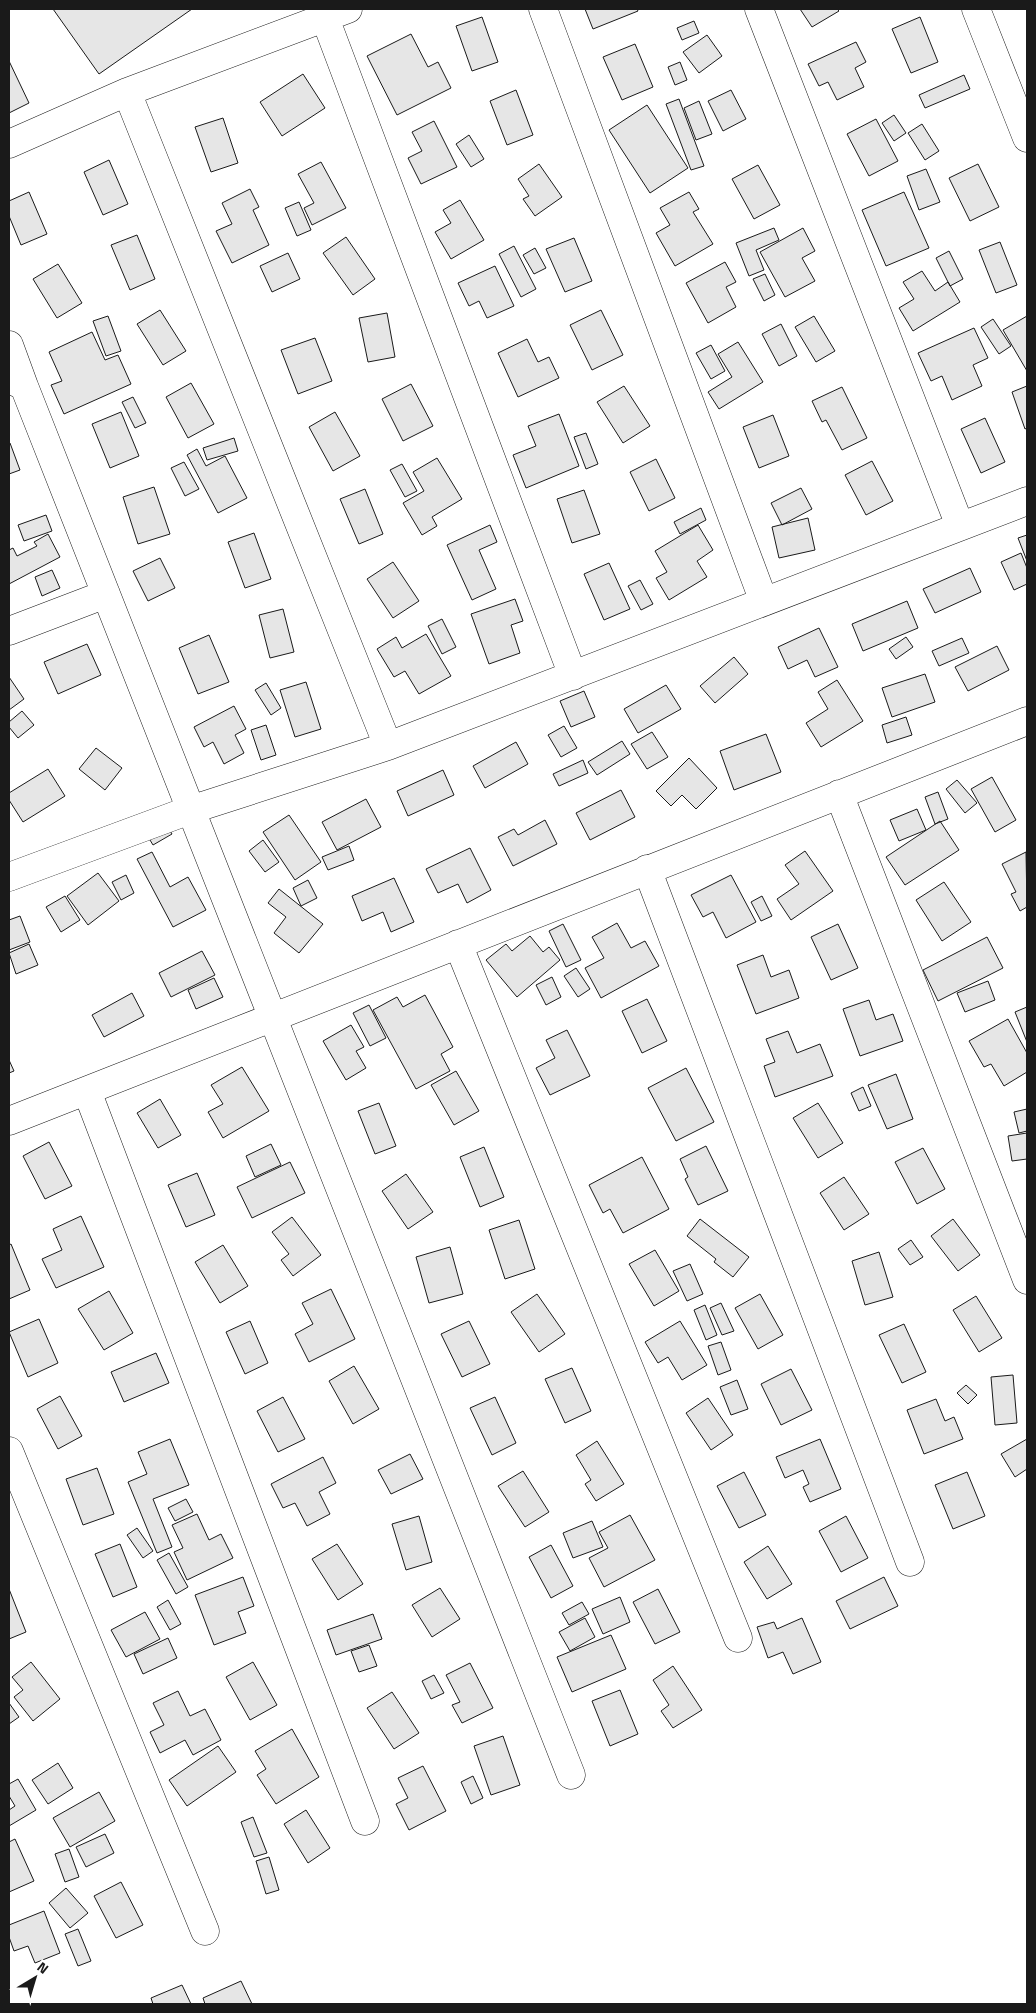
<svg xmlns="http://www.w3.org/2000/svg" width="1036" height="2013" viewBox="0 0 1036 2013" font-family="'Titillium Web',sans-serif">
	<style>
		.building { fill: #e6e6e6; stroke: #1a1a1a }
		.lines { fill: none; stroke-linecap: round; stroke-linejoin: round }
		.minor-casing { stroke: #1a1a1a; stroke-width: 29 }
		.minor { stroke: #fff; stroke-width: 28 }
	</style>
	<rect width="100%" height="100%" fill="#fff"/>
	<path class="building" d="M53,9h139l-93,65z
		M585,9h52l1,2 -45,18z
		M800,9h37l2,2 -27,16z
		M482,17l16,45 -26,9 -16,-45z
		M920,17l18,45 -27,11 -19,-44z
		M694,21l5,12 -17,7 -5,-12z
		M411,34l17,33 10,-5 13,26 -54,27 -30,-59z
		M707,35l15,21 -23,17 -16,-21z
		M856,42l10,20 -11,6 9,19 -27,13 -9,-18 -9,4 -11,-22z
		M635,44l18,43 -31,13 -19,-43z
		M9,61l20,42 -20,10z
		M680,62l7,18 -12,5 -7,-18z
		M303,74l22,34 -43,28 -22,-34z
		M964,75l6,14 -45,19 -6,-13z
		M516,90l17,45 -26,10 -17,-44z
		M731,90l15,29 -23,12 -15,-30z
		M679,99l25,67 -13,4 -25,-66z
		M699,101l13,33 -16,6 -12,-32z
		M647,105l41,63 -38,25 -41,-63z
		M894,115l12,18 -12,8 -12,-18z
		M223,118l15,45 -27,9 -16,-45z
		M876,119l22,42 -29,15 -22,-42z
		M434,121l23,46 -36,17 -13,-26 14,-7 -10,-19z
		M922,124l17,27 -14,9 -17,-27z
		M469,135l15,24 -13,8 -15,-23z
		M109,160l19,44 -25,11 -19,-43z
		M321,162l25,46 -34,17 -8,-17 10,-5 -16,-29z
		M539,164l23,33 -27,19 -12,-17 6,-3 -11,-17z
		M978,164l21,43 -29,14 -21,-43z
		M758,165l22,40 -26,14 -22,-40z
		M926,169l14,33 -21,8 -12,-34z
		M250,189l9,18 -6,3 16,35 -37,18 -16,-32 16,-7 -10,-21z
		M29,192l18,42 -26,11 -12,-29v-15z
		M689,192l10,17 -6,3 20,32 -38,22 -19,-33 14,-8 -10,-17z
		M904,192l25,56 -43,18 -24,-56z
		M460,200l24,40 -33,19 -16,-27 16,-9 -8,-13z
		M299,202l12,28 -14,6 -12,-28z
		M774,228l5,12 -23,10 8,20 -15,6 -13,-33z
		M803,228l12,23 -13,7 13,23 -30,16 -25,-45z
		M137,235l18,44 -25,11 -19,-45z
		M346,237l29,42 -22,16 -30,-42z
		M574,238l18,43 -27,11 -19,-43z
		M1000,242l17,43 -21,8 -17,-43z
		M514,246l22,43 -15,8 -22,-43z
		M535,248l11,20 -12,6 -11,-19z
		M949,251l14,28 -13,7 -14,-28z
		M288,253l12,26 -28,13 -12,-26z
		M725,262l11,20 -10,5 10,20 -28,16 -22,-40z
		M58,264l24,39 -25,15 -24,-39z
		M495,266l19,40 -27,12 -8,-17 -10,5 -11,-23z
		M922,271l13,20 13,-9 12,20 -47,29 -14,-23 15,-9 -11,-17z
		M765,274l10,21 -11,6 -11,-22z
		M160,310l26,41 -23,14 -26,-41z
		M601,310l22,45 -31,15 -22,-45z
		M387,313l8,44 -27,5 -9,-44z
		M108,316l13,35 -15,5 -13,-35z
		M814,316l21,35 -19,11 -21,-35z
		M1027,316v55l-24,-41z
		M993,319l18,27 -12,8 -18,-27z
		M781,324l16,32 -18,10 -17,-32z
		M974,328l14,30 -15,7 9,21 -30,14 -10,-24 -11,5 -13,-28z
		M92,332l13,28 13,-5 13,29 -67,30 -13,-29 11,-4 -13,-29z
		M315,338l17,43 -34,13 -17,-44z
		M527,339l11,23 11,-5 10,21 -41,19 -20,-44z
		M738,342l25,40 -44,27 -11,-17 24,-15 -14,-23z
		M711,345l14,26 -14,8 -15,-26z
		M191,383l23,41 -26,14 -22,-41z
		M411,384l22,42 -30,15 -21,-42z
		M624,386l26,40 -27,17 -26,-41z
		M1027,386v42l-2,1 -13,-37z
		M842,387l25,51 -25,12 -16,-30 -4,2 -10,-21z
		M133,397l13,26 -11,5 -13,-26z
		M121,412l18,44 -29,12 -18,-44z
		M335,412l25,44 -27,15 -24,-44z
		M559,414l20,52 -53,22 -13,-33 23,-9 -8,-20z
		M773,415l16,41 -30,12 -16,-41z
		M985,418l20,44 -24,11 -20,-44z
		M586,433l12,31 -12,5 -12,-32z
		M234,438l4,13 -31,9 -4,-12z
		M10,443l10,27 -11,4v-30z
		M197,449l9,17 19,-10 22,42 -29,15 -31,-58z
		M437,458l25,41 -30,18 5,9 -15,9 -19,-32 21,-12 -11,-19z
		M656,459l19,39 -26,13 -19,-39z
		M872,461l21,40 -27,14 -21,-40z
		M184,462l15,27 -14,7 -14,-28z
		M402,464l15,27 -12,6 -15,-27z
		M154,487l16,47 -32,10 -15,-47z
		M801,488l11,21 -30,16 -11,-22z
		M365,489l18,45 -24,10 -19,-45z
		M584,490l16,44 -28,9 -15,-44z
		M701,508l5,12 -26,14 -6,-12z
		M46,515l6,16 -28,10 -6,-16z
		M808,518l7,32 -36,8 -7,-31z
		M490,525l7,17 -18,8 17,39 -24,11 -25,-55z
		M698,525l15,25 -16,11 10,16 -38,23 -13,-22 11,-6 -12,-21z
		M254,533l17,46 -26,9 -17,-46z
		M48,534l12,23 -51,27v-34l4,-2 4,8 20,-10 -3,-4z
		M1027,535v26l-9,-23z
		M1021,553l6,15v16l-13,6 -13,-28z
		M160,558l15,30 -27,13 -15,-30z
		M393,562l26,39 -26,17 -26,-39z
		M609,563l21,46 -26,11 -20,-46z
		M970,568l11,24 -46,21 -12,-24z
		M52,570l8,18 -18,8 -7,-19z
		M640,580l13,24 -12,6 -13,-24z
		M515,599l8,22 -12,4 9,28 -31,11 -18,-50z
		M907,601l11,27 -55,23 -11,-27z
		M283,609l11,43 -24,6 -11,-43z
		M442,619l14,28 -14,7 -14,-28z
		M819,628l19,39 -23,10 -8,-17 -19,9 -10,-22z
		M426,634l25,42 -32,18 -14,-23 -11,6 -17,-28 19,-12 6,11z
		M209,635l20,47 -31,12 -19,-46z
		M906,637l7,10 -17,12 -7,-10z
		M962,638l7,15 -30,13 -7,-15z
		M87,644l14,31 -43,19 -14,-32z
		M997,646l12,24 -41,21 -13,-24z
		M734,657l14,17 -33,29 -15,-17z
		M925,674l10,28 -43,15 -10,-29z
		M9,677l15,22 -15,11z
		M837,680l26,41 -42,26 -15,-24 22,-14 -10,-17z
		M306,682l15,47 -26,8 -15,-47z
		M266,683l15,25 -10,7 -16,-25z
		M666,685l15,24 -43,24 -14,-24z
		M584,691l11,26 -24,10 -11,-26z
		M234,706l12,23 -11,6 9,18 -20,11 -11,-22 -9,5 -10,-20z
		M22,711l12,14 -16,13 -9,-11v-5z
		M906,717l6,18 -25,8 -5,-18z
		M266,725l10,30 -15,5 -10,-30z
		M564,726l13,22 -16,9 -13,-22z
		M652,732l16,25 -21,12 -16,-25z
		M766,734l15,38 -47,18 -14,-39z
		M622,741l8,13 -33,21 -9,-13z
		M516,742l12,22 -43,24 -12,-22z
		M96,748l26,20 -17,22 -26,-21z
		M689,758l28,30 -21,21 -14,-14 -11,11 -15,-15z
		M583,760l5,13 -29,13 -6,-12z
		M48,769l17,27 -42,26 -14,-22v-7z
		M443,770l11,25 -46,21 -11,-25z
		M992,777l24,43 -21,12 -24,-43z
		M957,780l20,23 -12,10 -19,-24z
		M621,790l14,27 -45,23 -14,-27z
		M938,792l10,27 -13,5 -10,-27z
		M366,799l15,28 -44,23 -15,-28z
		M917,809l9,21 -27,11 -9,-21z
		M289,815l32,47 -26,18 -32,-48z
		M163,819l9,15 -19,11 -9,-15z
		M545,820l12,24 -44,22 -15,-29 16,-8 4,6z
		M940,821l19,29 -54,35 -19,-28z
		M263,840l16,22 -14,10 -16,-21z
		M349,846l5,14 -26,10 -6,-13z
		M470,848l21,42 -24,13 -9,-19 -20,9 -12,-24z
		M805,851l28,40 -42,29 -14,-21 22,-15 -14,-19z
		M152,852l18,35 18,-10 18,33 -33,17 -36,-68z
		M1026,852l1,55 -7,4 -9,-17 5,-2 -14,-28z
		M98,873l21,28 -31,24 -21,-29z
		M126,875l8,18 -13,7 -9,-18z
		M731,875l25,47 -30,16 -13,-26 -10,5 -12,-22z
		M394,878l20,44 -23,10 -8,-20 -21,9 -10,-25z
		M308,880l9,18 -16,8 -8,-18z
		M944,882l27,40 -29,19 -26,-41z
		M279,889l44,35 -24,29 -25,-20 12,-16 -18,-14z
		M65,896l15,24 -19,12 -15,-25z
		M762,896l10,20 -11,5 -10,-19z
		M20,916l10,26 -21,8v-30z
		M617,923l14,25 14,-7 14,25 -58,32 -16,-30 19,-10 -12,-21z
		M563,924l18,36 -15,7 -17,-36z
		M838,924l20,44 -27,12 -20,-43z
		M530,936l13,16 6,-5 11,13 -43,37 -31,-37 20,-16 6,7z
		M987,937l16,31 -65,33 -15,-31z
		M29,944l9,21 -22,9 -7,-21z
		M202,951l13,24 -44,22 -12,-24z
		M763,955l8,22 18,-7 10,28 -43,16 -19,-49z
		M576,968l14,21 -12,8 -14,-21z
		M552,977l9,20 -15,8 -10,-20z
		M214,978l9,19 -27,12 -8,-19z
		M988,981l7,19 -30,12 -8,-19z
		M132,993l12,23 -40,21 -12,-22z
		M425,995l28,52 -12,7 9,17 -34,18 -43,-79 24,-13 6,10z
		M647,999l20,42 -25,12 -20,-42z
		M869,1000l7,20 17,-6 10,27 -43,15 -17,-47z
		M369,1005l17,33 -16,8 -17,-33z
		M1027,1007v35l-12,-30z
		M1008,1019l19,34v19l-23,14 -13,-22 -7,3 -15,-26z
		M351,1025l13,22 -8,4 10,17 -20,12 -23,-39z
		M567,1030l23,46 -40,19 -14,-27 19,-10 -9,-18z
		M788,1031l9,22 23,-9 13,32 -58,21 -11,-31 11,-4 -9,-23z
		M9,1060l5,11 -5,2z
		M242,1067l27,44 -46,27 -15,-26 15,-8 -12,-19z
		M686,1068l28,54 -38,19 -28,-53z
		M456,1071l23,40 -25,14 -23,-40z
		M896,1074l17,45 -26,10 -19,-44z
		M863,1087l8,19 -12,5 -8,-18z
		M160,1099l21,36 -23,13 -21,-35z
		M379,1103l17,43 -21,8 -17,-43z
		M818,1103l25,40 -25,15 -25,-40z
		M1027,1109v22l-8,2 -5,-21z
		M1027,1133v26l-15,2 -4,-25z
		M49,1142l23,44 -27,13 -22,-43z
		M271,1144l10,21 -26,12 -9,-21z
		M706,1146l22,45 -30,14 -13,-26 3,-2 -8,-18z
		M484,1147l20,50 -24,10 -20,-50z
		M923,1148l22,41 -28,15 -22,-42z
		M642,1157l27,52 -46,24 -13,-24 -7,4 -14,-28z
		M290,1162l15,31 -53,25 -15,-31z
		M197,1173l18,42 -29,12 -18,-42z
		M406,1174l27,38 -25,17 -26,-38z
		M844,1177l25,37 -25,16 -24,-37z
		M81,1216l23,51 -48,21 -14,-29 20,-9 -9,-21z
		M292,1217l29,38 -28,21 -12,-16 8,-6 -17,-22z
		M700,1219l49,38 -16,20 -19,-15 2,-3 -29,-23z
		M953,1219l27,36 -22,16 -27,-35z
		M519,1220l16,49 -30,10 -16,-49z
		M911,1240l12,17 -13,8 -12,-16z
		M11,1244l19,46 -21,9v-54z
		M223,1245l25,41 -28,17 -25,-41z
		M450,1247l13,47 -34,9 -13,-46z
		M655,1250l24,41 -25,15 -25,-42z
		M879,1252l14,45 -28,8 -13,-44z
		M690,1264l13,30 -16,7 -14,-30z
		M331,1289l24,50 -46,23 -14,-28 18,-10 -11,-21z
		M109,1291l24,42 -29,17 -26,-41z
		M537,1294l28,40 -26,18 -28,-40z
		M760,1294l23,41 -25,14 -23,-41z
		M976,1296l26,42 -23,14 -26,-42z
		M721,1303l13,28 -12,4 -12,-27z
		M705,1305l12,30 -11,5 -12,-30z
		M39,1319l19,44 -30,14 -19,-45z
		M250,1321l18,42 -23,11 -19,-42z
		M469,1321l21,43 -28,13 -21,-43z
		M680,1321l27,44 -25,15 -14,-23 -10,6 -13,-21z
		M904,1324l22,48 -24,11 -23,-48z
		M721,1342l10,28 -13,5 -10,-29z
		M156,1353l13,30 -45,19 -13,-30z
		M354,1366l25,43 -26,15 -24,-43z
		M572,1368l19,43 -26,12 -20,-44z
		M791,1369l21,41 -31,15 -20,-41z
		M1013,1375l4,48 -22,2 -4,-48z
		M737,1380l11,29 -17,6 -11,-28z
		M966,1385l11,10 -9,9 -11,-11z
		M60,1396l22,40 -24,13 -21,-40z
		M283,1397l22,42 -27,13 -21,-41z
		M495,1397l21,46 -24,12 -22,-47z
		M708,1398l25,37 -22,15 -25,-37z
		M936,1399l9,22 9,-4 9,22 -39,15 -17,-44z
		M170,1439l19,46 -36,14 19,48 -15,6 -29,-71 19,-8 -9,-22z
		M820,1439l21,50 -31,13 -7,-15 6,-3 -6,-14 -18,8 -9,-21z
		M1027,1439v30l-12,8 -14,-23z
		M597,1441l27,43 -28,17 -11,-17 6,-4 -15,-25z
		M410,1454l13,25 -32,15 -13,-24z
		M323,1457l13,26 -17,9 11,22 -23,12 -12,-23 -12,5 -12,-24z
		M97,1468l17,46 -31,11 -17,-46z
		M523,1471l26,41 -24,15 -27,-41z
		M744,1472l22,43 -27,13 -22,-42z
		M967,1472l18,44 -32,13 -18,-44z
		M186,1499l7,13 -18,9 -7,-13z
		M197,1514l12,26 12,-6 12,24 -46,22 -13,-28 9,-4 -11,-23z
		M630,1515l25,45 -51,27 -15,-29 19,-10 -9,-16z
		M419,1516l13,46 -26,8 -14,-46z
		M846,1516l22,42 -27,14 -22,-41z
		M592,1521l11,26 -30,11 -10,-25z
		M137,1528l16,23 -10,7 -16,-23z
		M120,1544l17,43 -24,10 -18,-43z
		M337,1544l26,40 -25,16 -26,-41z
		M551,1545l22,41 -22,12 -22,-41z
		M768,1546l24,38 -25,15 -23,-37z
		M169,1553l19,34 -12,7 -19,-34z
		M243,1577l11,29 -16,6 8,21 -32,12 -19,-50z
		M884,1577l14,29 -48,23 -14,-28z
		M440,1588l20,31 -28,18 -20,-32z
		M9,1589l17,43 -17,7z
		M658,1589l22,43 -25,12 -22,-42z
		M620,1597l10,25 -27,12 -11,-25z
		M168,1600l13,24 -11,6 -13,-23z
		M582,1602l7,12 -20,11 -7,-12z
		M145,1612l15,27 -34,18 -15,-27z
		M373,1614l9,25 -46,16 -9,-25z
		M585,1618l10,19 -25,14 -11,-19z
		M802,1618l19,44 -28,12 -10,-22 -15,6 -11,-31 17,-5 3,7z
		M611,1635l15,34 -54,23 -15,-35z
		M168,1638l9,20 -34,16 -9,-20z
		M369,1645l8,21 -18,6 -8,-21z
		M31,1662l29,37 -27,22 -19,-24 9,-7 -11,-13z
		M253,1662l24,43 -27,15 -24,-43z
		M470,1663l23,45 -31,15 -10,-18 8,-3 -14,-27z
		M673,1666l29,44 -29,18 -12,-17 8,-6 -16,-25z
		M434,1675l10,18 -13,6 -9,-18z
		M620,1690l18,44 -28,12 -18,-45z
		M178,1691l12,25 15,-7 16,31 -28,15 -8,-15 -25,13 -10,-21 14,-7 -11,-22z
		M392,1692l27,41 -25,16 -27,-41z
		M9,1703l10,14 -10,7z
		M292,1729l27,48 -43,27 -19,-29 9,-6 -11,-18z
		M503,1736l17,49 -29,10 -17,-49z
		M218,1746l18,26 -49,34 -18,-26z
		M58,1763l15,25 -25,16 -16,-24z
		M423,1766l23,45 -37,19 -13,-26 12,-6 -10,-20z
		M473,1776l10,22 -12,6 -10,-22z
		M18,1779l18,31 -27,16v-16l6,-4 -6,-10v-12z
		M99,1792l16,29 -45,26 -17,-29z
		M306,1810l24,38 -22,15 -24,-39z
		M253,1817l14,36 -13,4 -13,-35z
		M105,1834l9,19 -28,14 -10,-20z
		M15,1839l19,42 -25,11v-50z
		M69,1849l10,28 -14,5 -10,-28z
		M269,1857l10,33 -13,4 -10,-33z
		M121,1882l22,43 -27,13 -22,-42z
		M66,1888l22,25 -18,15 -21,-25z
		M44,1911l16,42 -25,10 -7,-17 -14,5 -5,-14v-12z
		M78,1929l13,32 -13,5 -13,-32z
		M241,1981l11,23h-47l-2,-6z
		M182,1985l9,19h-38l-2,-6z"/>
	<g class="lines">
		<defs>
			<path id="minor" d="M543,9l221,593
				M759,9l201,517
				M976,9l51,129
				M325,18l248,658
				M127,92l261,654
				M9,144l118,-52 221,-83
				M9,345l15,41 -15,-7
				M24,386l547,1389
				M9,631l97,-37
				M839,794l188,486
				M647,869l263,693
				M9,877l181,-67 198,-64 639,-245
				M458,944l280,694
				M87,1091l278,730
				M9,1121l1018,-400
				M9,1451l196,480"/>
		</defs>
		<use href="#minor" class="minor-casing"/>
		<use href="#minor" class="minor"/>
	</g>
	<rect width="1036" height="2013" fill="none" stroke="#1a1a1a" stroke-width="20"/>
	<g transform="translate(35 1978) rotate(38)" stroke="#ffffff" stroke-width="4" paint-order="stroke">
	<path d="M0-4L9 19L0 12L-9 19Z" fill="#1a1a1a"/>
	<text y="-8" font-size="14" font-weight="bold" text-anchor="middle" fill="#1a1a1a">N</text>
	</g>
</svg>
